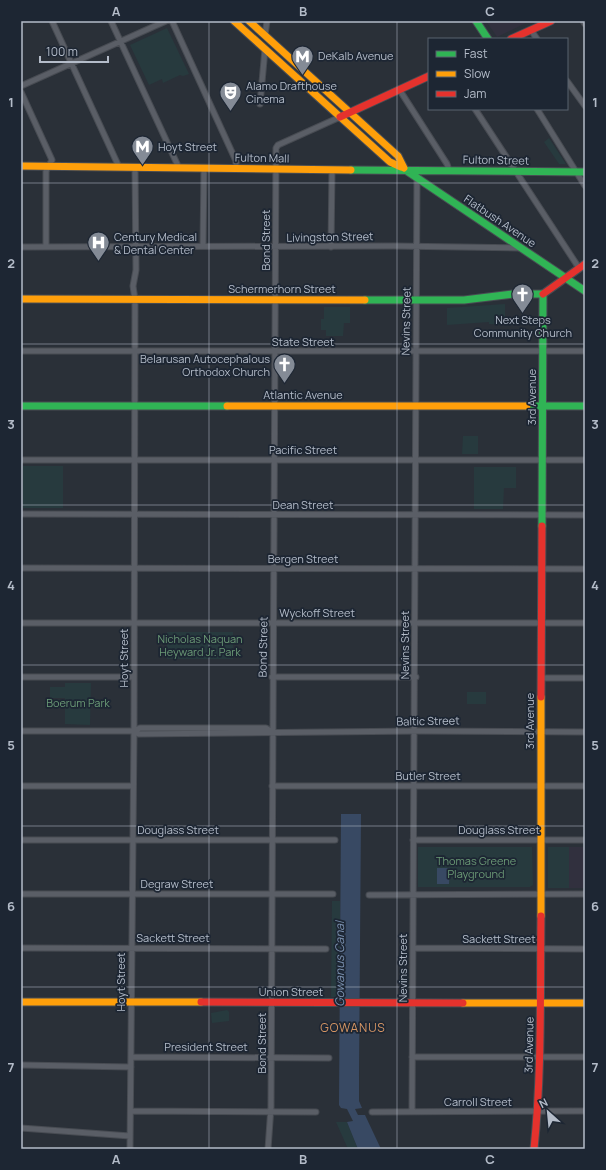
<svg xmlns="http://www.w3.org/2000/svg" width="606" height="1170" viewBox="0 0 606 1170" font-family="Manrope,sans-serif">
	<style>
		.medical { fill: #31303e }
		.green { fill: #273a3e }
		.water { fill: #384963 }
		.lines { fill: none; stroke-linecap: round; stroke-linejoin: round }
		.street-casing { stroke: #484c53; stroke-width: 7 }
		.fast-casing { stroke: #484c53; stroke-width: 9 }
		.slow-casing { stroke: #484c53; stroke-width: 9 }
		.jam-casing { stroke: #484c53; stroke-width: 9 }
		.street { stroke: #5a5e66; stroke-width: 5 }
		.fast { stroke: #30b455; stroke-width: 7 }
		.slow { stroke: #ff9f0a; stroke-width: 7 }
		.jam { stroke: #e5322d; stroke-width: 7 }
		.grid { fill: none; stroke: #b4bcc9; stroke-width: 1; stroke-opacity: 0.55 }
		.labels { text-anchor: middle; stroke-width: 3.5; stroke-linejoin: round; paint-order: stroke }
		.poi-label { font-size: 11px; fill: #b4bcc9; stroke: #1d2633; text-anchor: start }
		.street-label { font-size: 11px; fill: #b4bcc9; stroke: #1d2633 }
		.park-label { font-size: 11px; fill: #6b9a76; stroke: #1d2633 }
		.water-label { font-size: 12px; font-style: italic; fill: #7c92b1; stroke: #1d2633 }
		.neighbourhood-label { font-size: 12px; letter-spacing: 1px; fill: #d59563; stroke: #1d2633 }
		.neatline { fill: none; stroke: #b4bcc9; stroke-width: 1.5 }
		.grid-label { font-size: 13px; text-anchor: middle; font-weight: bold; fill: #b4bcc9 }
	</style>
	<rect width="100%" height="100%" fill="#2a3038"/>
	<path class="medical" d="M486,21h44l-33,16z
		M569,847h16v41h-16z"/>
	<path class="green" d="M167,28l22,46 -6,2 -3,-1 -17,8 -1,-4 -13,6 -19,-40z
		M549,138l17,26h-7l-15,-22z
		M505,304v21l-16,-1v-2l-42,3v-17z
		M324,307h26v16h-6l-1,13h-17v-6h-5v-11h3z
		M463,436h15v18h-16z
		M23,466h40v42h-40z
		M474,467h42v21h-12l-1,21h-29z
		M167,632h66v27h-66z
		M65,683h26l-1,42 -25,-1v-26h-15v-11h15z
		M467,692h19v12h-19z
		M418,847h114l1,38 -3,2h-112z
		M548,847h21v41h-21z
		M332,901h8v96h-9z
		M227,1010l2,2v9l-17,2 -1,-10z
		M336,1122h11l11,27h-10z"/>
	<path class="water" d="M341,814h20l-2,262v25l3,7 -7,1 3,6h7l16,34h-23l-11,-27 6,-1 -6,-12 -6,-1 -2,-3z
		M437,868h13l-1,16h-12z"/>
	<g class="lines">
		<defs>
			<path id="street" d="M52,21l67,146
				M111,21l68,147
				M172,21l64,140v7
				M583,21l2,3
				M531,30l6,9
				M265,35l2,-14
				M567,81l18,25
				M21,86l145,-65
				M399,89l48,75 2,6
				M21,92l31,68 -6,11v76
				M260,104l5,-55
				M475,109l104,159
				M537,109l48,77
				M203,246l1,-78
				M21,247l373,-1 126,2
				M331,247l1,-77
				M21,351h564
				M21,460h564
				M21,514l564,1
				M21,568l564,1
				M21,623h564
				M21,677h113
				M272,677h144
				M541,678h44
				M21,731h113l5,3 280,-3 166,1
				M134,731l6,-3h126l6,4
				M21,786h112
				M272,786h313
				M21,840h314
				M413,840h172
				M21,894h312
				M369,895l216,-1
				M21,948l305,1
				M413,948l172,1
				M131,1057l198,1
				M412,1057h173
				M21,1065l110,2
				M131,1111l185,1
				M372,1112l213,-1
				M412,1112l5,-935
				M21,1128l109,8
				M130,1149l4,-418 1,-431 -2,-14 3,-16 -1,-103
				M268,1149l3,-42 5,-959 2,-3 62,-28"/>
			<path id="fast" d="M476,21l12,18
				M401,167l184,124
				M351,170l234,2
				M365,300h99l49,-6h30
				M21,406h206
				M527,406h58
				M542,526l1,-232"/>
			<path id="slow" d="M234,21l156,141 11,5
				M249,21l149,135 6,12
				M21,166l330,4
				M21,299l344,1
				M227,406h300
				M541,916v-219
				M21,1002h180
				M463,1003h122"/>
			<path id="jam" d="M511,39l40,-18
				M340,117l89,-41
				M543,294l42,-30
				M541,697l1,-171
				M201,1002l262,1
				M534,1149c8,-77 6,-156 7,-233"/>
		</defs>
		<use href="#street" class="street-casing"/>
		<use href="#fast" class="fast-casing"/>
		<use href="#slow" class="slow-casing"/>
		<use href="#jam" class="jam-casing"/>
		<use href="#street" class="street"/>
		<use href="#fast" class="fast"/>
		<use href="#slow" class="slow"/>
		<use href="#jam" class="jam"/>
	</g>
	<path class="grid" d="M209,21v1128M397,21v1128M21,183h564M21,344h564M21,505h564M21,665h564M21,826h564M21,987h564"/>
	<defs>
		<symbol id="metro-pin" viewBox="-11 -11 22 30"><path d="M0 17L-7.5 6A9.5 9.5 0 1 1 7.5 6Z" fill="#848b96" stroke="#1d2633"/><path d="M-5.5 5V-5H-3L0 0L3-5H5.5V5H3V-.5L0 4L-3-.5V5Z" fill="#fff"/></symbol>
		<symbol id="theatre-pin" viewBox="-11 -11 22 30"><path d="M0 17L-7.5 6A9.5 9.5 0 1 1 7.5 6Z" fill="#848b96" stroke="#1d2633"/><path d="M-5-5.5Q0-4 5-5.5V0Q5 5 0 6Q-5 5-5 0ZM-3.3-2.5H-1v1.5H-3.3ZM1-2.5H3.3v1.5H1ZM-2.8 1Q0 5.5 2.8 1Z" fill="#fff"/></symbol>
		<symbol id="hospital-pin" viewBox="-11 -11 22 30"><path d="M0 17L-7.5 6A9.5 9.5 0 1 1 7.5 6Z" fill="#848b96" stroke="#1d2633"/><path d="M-5-5h3v3.5h4V-5h3V5h-3V1.5h-4V5h-3Z" fill="#fff"/></symbol>
		<symbol id="church-pin" viewBox="-11 -11 22 30"><path d="M0 17L-7.5 6A9.5 9.5 0 1 1 7.5 6Z" fill="#848b96" stroke="#1d2633"/><path d="M-1.2-6h2.4v3.5h3.3v2.4h-3.3V6h-2.4V-.1h-3.3v-2.4h3.3Z" fill="#fff"/></symbol>
	</defs>
	<g fill-rule="evenodd">
		<use href="#metro-pin" x="290" y="44" width="25" height="34"/>
		<use href="#theatre-pin" x="218" y="80" width="25" height="34"/>
		<use href="#metro-pin" x="130" y="134" width="25" height="34"/>
		<use href="#hospital-pin" x="86" y="230" width="25" height="34"/>
		<use href="#church-pin" x="510" y="282" width="25" height="34"/>
		<use href="#church-pin" x="272" y="352" width="25" height="34"/>
	</g>
	<g class="labels">
		<g class="poi-label">
			<text x="318" y="60">DeKalb Avenue</text>
			<text x="246" y="90">Alamo Drafthouse<tspan x="246" dy="13">Cinema</tspan></text>
			<text x="158" y="151">Hoyt Street</text>
			<text x="114" y="241">Century Medical<tspan x="114" dy="13">&amp; Dental Center</tspan></text>
			<text x="523" y="324" text-anchor="middle">Next Steps<tspan x="523" dy="13">Community Church</tspan></text>
			<text x="270" y="363" text-anchor="end">Belarusan Autocephalous<tspan x="270" dy="13">Orthodox Church</tspan></text>
		</g>
		<g class="street-label">
			<text transform="translate(262 158) rotate(1)" y="4">Fulton Mall</text>
			<text transform="translate(496 160) rotate(1)" y="4">Fulton Street</text>
			<text transform="translate(500 221) rotate(34)" y="4">Flatbush Avenue</text>
			<text transform="translate(330 237) rotate(-1)" y="4">Livingston Street</text>
			<text transform="translate(266 240) rotate(-90)" y="4">Bond Street</text>
			<text x="282" y="293">Schermerhorn Street</text>
			<text transform="translate(406 321) rotate(-89)" y="4">Nevins Street</text>
			<text x="303" y="346">State Street</text>
			<text x="303" y="399">Atlantic Avenue</text>
			<text transform="translate(532 397) rotate(-90)" y="4">3rd Avenue</text>
			<text x="303" y="454">Pacific Street</text>
			<text x="303" y="509">Dean Street</text>
			<text x="303" y="563">Bergen Street</text>
			<text x="317" y="617">Wyckoff Street</text>
			<text transform="translate(405 645) rotate(-90)" y="4">Nevins Street</text>
			<text transform="translate(263 647) rotate(-89)" y="4">Bond Street</text>
			<text transform="translate(124 658) rotate(-90)" y="4">Hoyt Street</text>
			<text transform="translate(428 721) rotate(-1)" y="4">Baltic Street</text>
			<text transform="translate(530 721) rotate(-90)" y="4">3rd Avenue</text>
			<text x="428" y="780">Butler Street</text>
			<text x="178" y="834">Douglass Street</text>
			<text x="499" y="834">Douglass Street</text>
			<text x="177" y="888">Degraw Street</text>
			<text x="173" y="942">Sackett Street</text>
			<text x="499" y="943">Sackett Street</text>
			<text transform="translate(403 968) rotate(-90)" y="4">Nevins Street</text>
			<text transform="translate(121 982) rotate(-90)" y="4">Hoyt Street</text>
			<text x="291" y="996">Union Street</text>
			<text transform="translate(262 1043) rotate(-90)" y="4">Bond Street</text>
			<text transform="translate(529 1045) rotate(-89)" y="4">3rd Avenue</text>
			<text x="206" y="1051">President Street</text>
			<text x="478" y="1106">Carroll Street</text>
		</g>
		<g class="park-label">
			<text x="200" y="643">Nicholas Naquan<tspan x="200" dy="13">Heyward Jr. Park</tspan></text>
			<text x="78" y="707">Boerum Park</text>
			<text x="476" y="865">Thomas Greene<tspan x="476" dy="13">Playground</tspan></text>
		</g>
		<g class="water-label">
			<text transform="translate(340 964) rotate(-90)" y="4">Gowanus Canal</text>
		</g>
		<g class="neighbourhood-label">
			<text x="353" y="1032">GOWANUS</text>
		</g>
	</g>
	<rect width="606" height="1170" fill="none" stroke="#1d2633" stroke-width="44"/>
	<rect x="428" y="38" width="140" height="72" fill="#1d2633" stroke="#59626f"/>
	<rect x="436" y="51" width="20" height="6" fill="#30b455" stroke="#59626f"/>
	<text x="464" y="58" font-size="12" fill="#b4bcc9">Fast</text>
	<rect x="436" y="71" width="20" height="6" fill="#ff9f0a" stroke="#59626f"/>
	<text x="464" y="78" font-size="12" fill="#b4bcc9">Slow</text>
	<rect x="436" y="91" width="20" height="6" fill="#e5322d" stroke="#59626f"/>
	<text x="464" y="98" font-size="12" fill="#b4bcc9">Jam</text>
	<g transform="translate(548 1112) rotate(333)" stroke="#1d2633" stroke-width="3" paint-order="stroke">
	<path d="M0-3L7 15L0 10L-7 15Z" fill="#b4bcc9"/>
	<text y="-6" font-size="11" font-weight="bold" text-anchor="middle" fill="#b4bcc9">N</text>
	</g>
	<path d="M40 56v6h68v-6" fill="none" stroke="#b4bcc9" stroke-width="2"/>
	<text x="46" y="56" font-size="12" fill="#b4bcc9" stroke="#1d2633" stroke-width="3" paint-order="stroke">100 m</text>
	<rect x="22" y="22" width="562" height="1126" class="neatline"/>
	<g class="grid-label">
		<text x="116" y="16">A</text>
		<text x="303" y="16">B</text>
		<text x="490" y="16">C</text>
		<text x="11" y="107">1</text>
		<text x="595" y="107">1</text>
		<text x="11" y="268">2</text>
		<text x="595" y="268">2</text>
		<text x="11" y="429">3</text>
		<text x="595" y="429">3</text>
		<text x="11" y="590">4</text>
		<text x="595" y="590">4</text>
		<text x="11" y="750">5</text>
		<text x="595" y="750">5</text>
		<text x="11" y="911">6</text>
		<text x="595" y="911">6</text>
		<text x="11" y="1072">7</text>
		<text x="595" y="1072">7</text>
		<text x="116" y="1164">A</text>
		<text x="303" y="1164">B</text>
		<text x="490" y="1164">C</text>
	</g>
</svg>
